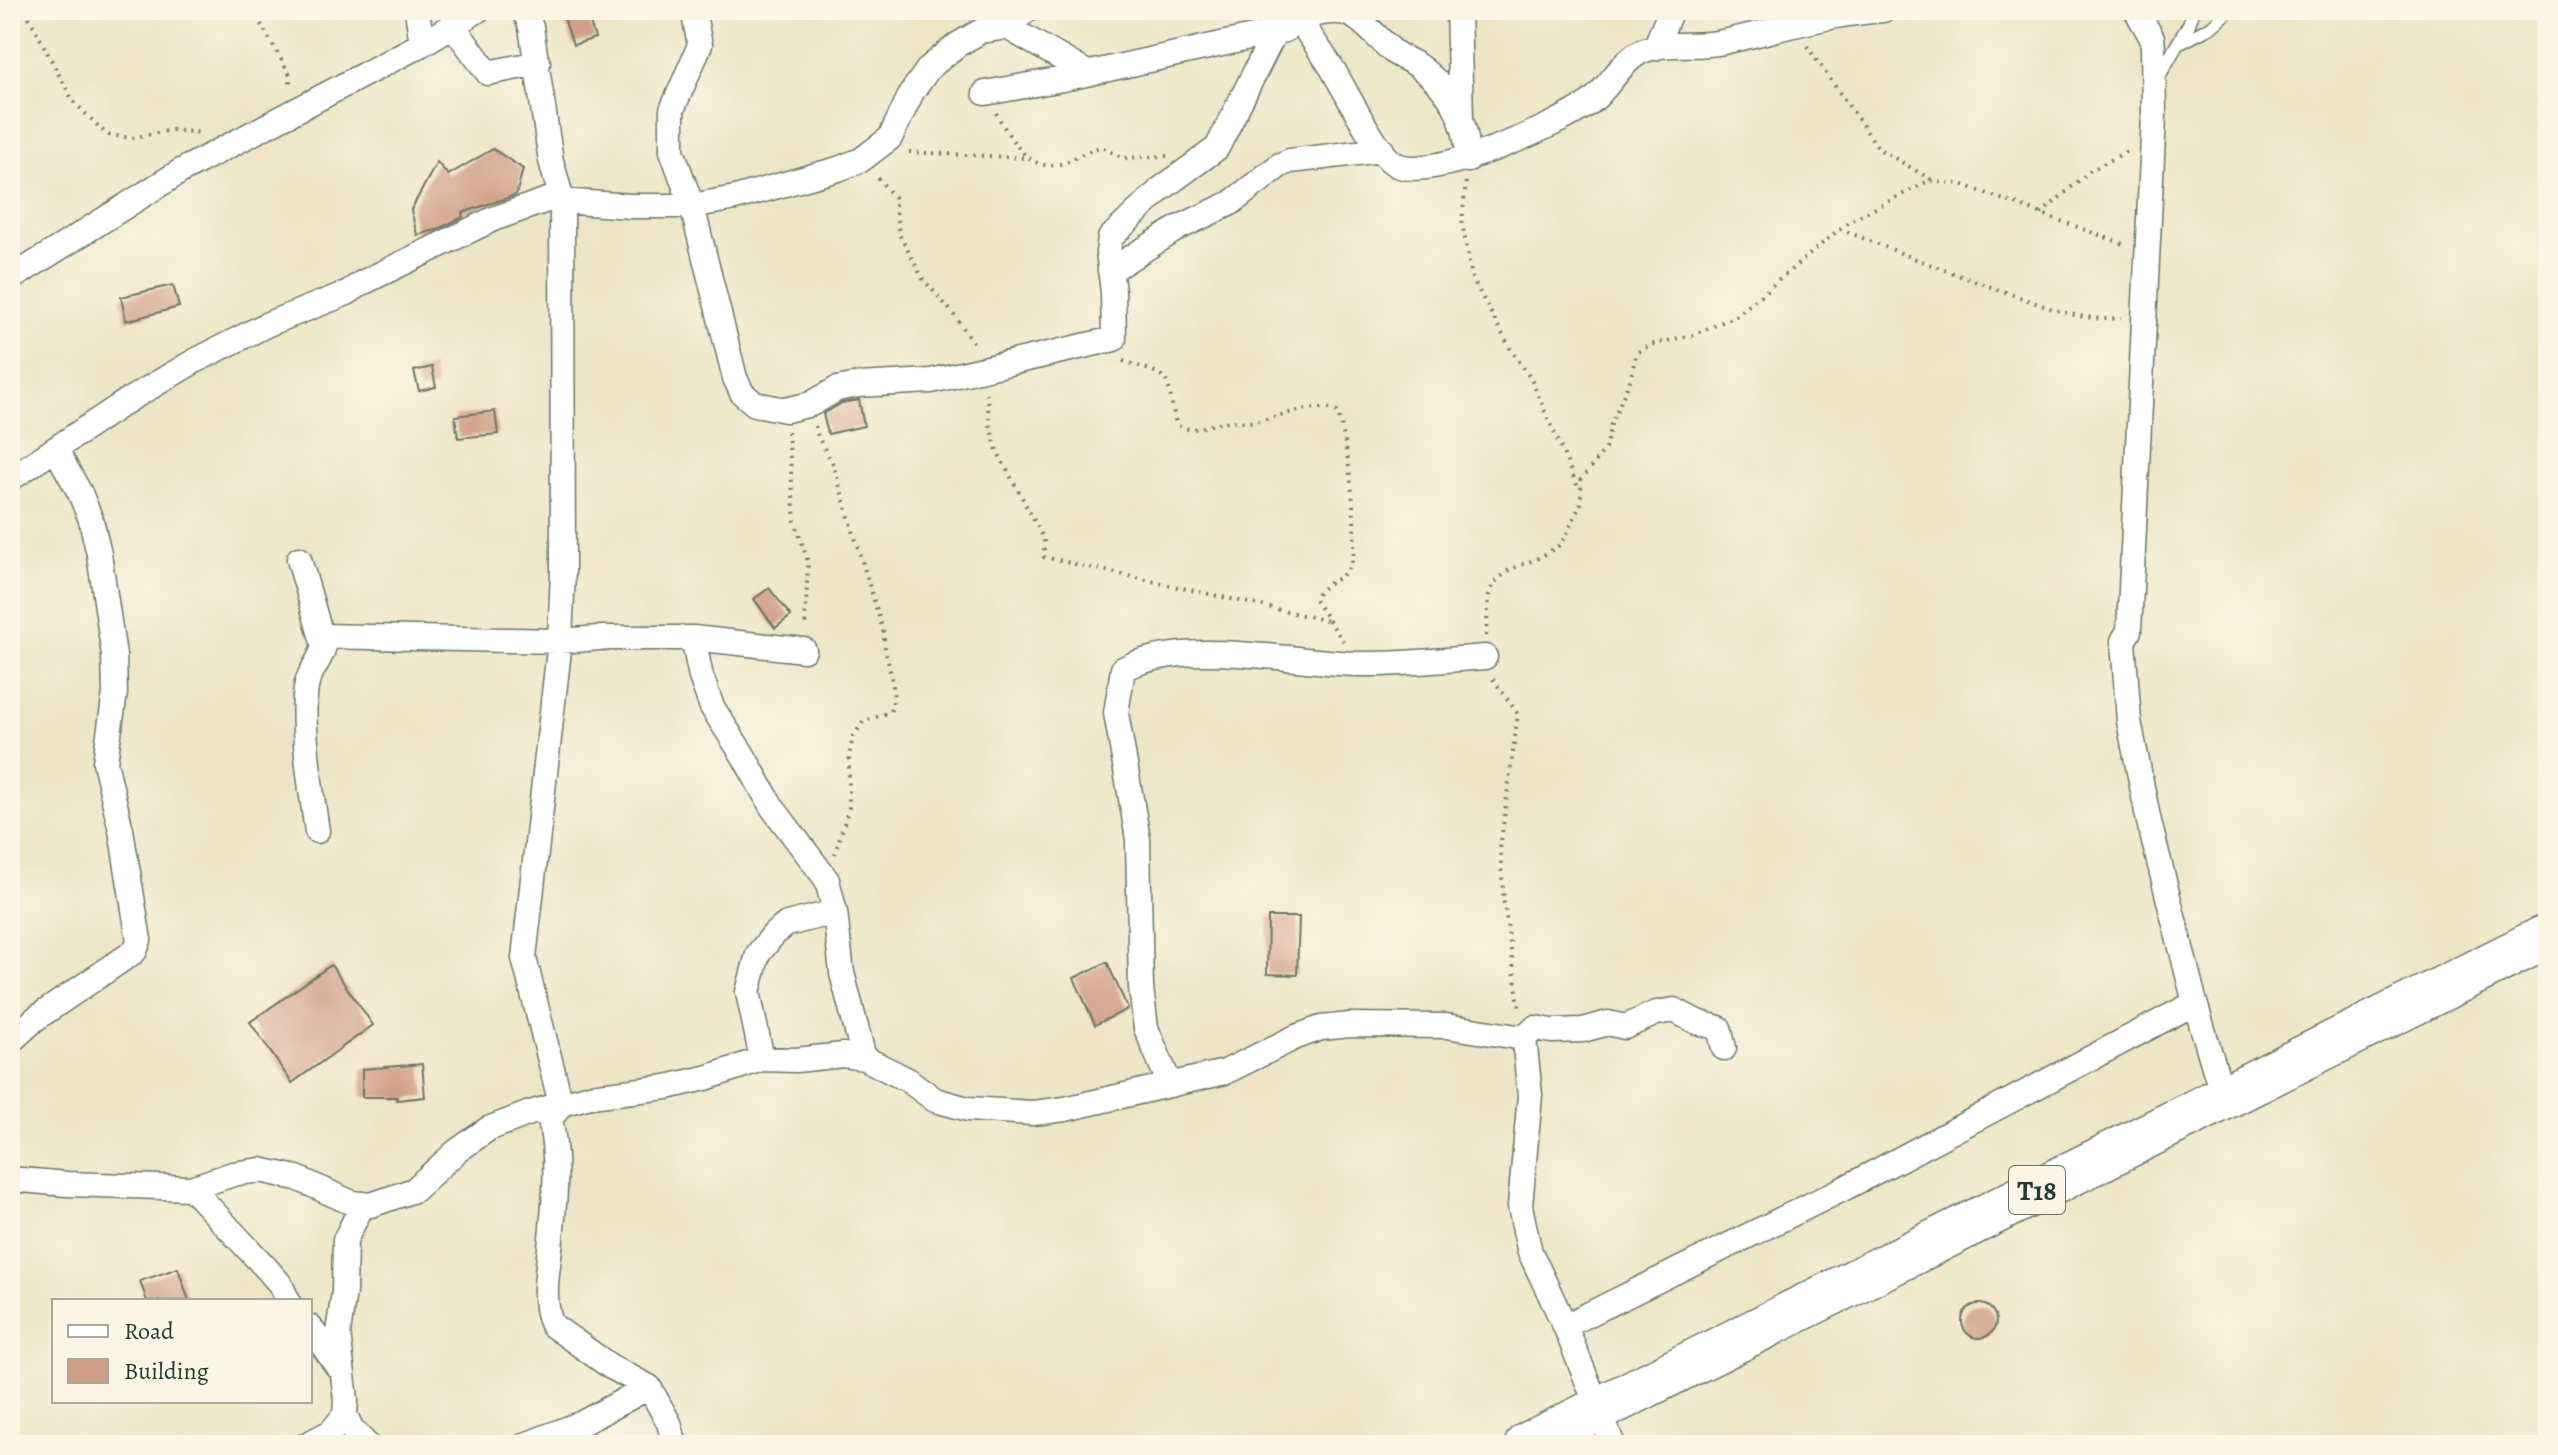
<svg xmlns="http://www.w3.org/2000/svg" width="2558" height="1455" viewBox="0 0 2558 1455" font-family="Alegreya,serif">
	<style>
		.building { fill: #d19f87 }
		.lines { fill: none; stroke-linecap: round; stroke-linejoin: round }
		.lane-casing { stroke: #677867; stroke-width: 15 }
		.street-casing { stroke: #677867; stroke-width: 27 }
		.highway-casing { stroke: #677867; stroke-width: 47 }
		.path { stroke: #677867; stroke-width: 4; stroke-dasharray: 2 6; stroke-linecap: butt }
		.lane { stroke: #fff; stroke-width: 12 }
		.street { stroke: #fff; stroke-width: 24 }
		.highway { stroke: #fff; stroke-width: 44 }
		.labels { text-anchor: middle; stroke-width: 6; stroke-linejoin: round; paint-order: stroke }
		.shield { fill: #fcf5e5; stroke: #617469; stroke-width: 2 }
		.shield-label { font-size: 28px; font-weight: bold; fill: #1f3d34 }
	</style>
	<rect width="100%" height="100%" fill="#fcf5e5"/>
	<filter id="ink" filterUnits="userSpaceOnUse"><feTurbulence type="fractalNoise" baseFrequency=".0125" numOctaves="2"/><feDisplacementMap in="SourceGraphic" scale="16" xChannelSelector="R" yChannelSelector="G"/><feConvolveMatrix kernelMatrix="1 2 1 2 8 2 1 2 1" color-interpolation-filters="sRGB"/></filter>
	<filter id="wash" filterUnits="userSpaceOnUse"><feTurbulence type="fractalNoise" baseFrequency=".006" numOctaves="4" result="noise"/><feDisplacementMap in="SourceGraphic" scale="32" xChannelSelector="R" yChannelSelector="G"/><feGaussianBlur stdDeviation="1.8" result="paint"/><feColorMatrix in="noise" values="0 0 0 0 0 0 0 0 0 0 0 0 0 0 0 0 0 1.4 0 .05"/><feComposite in="paint" operator="in"/></filter>
	<g filter="url(#wash)">
		<rect width="100%" height="100%" fill="#eee5c6"/>
		<g id="blocks">
			<path class="building" d="M586,11l9,27 -22,7 -9,-27z
				M493,149l30,20 -7,26 -54,18 1,4 -27,13 -19,5 -6,-25 26,-48 11,13z
				M173,285l6,22 -53,14 -5,-24z
				M432,367l4,20 -17,4 -5,-20z
				M859,400l5,26 -36,8 -5,-20 19,-11z
				M495,411l3,23 -40,4 -3,-22z
				M769,588l22,28 -16,12 -21,-29z
				M1268,917h31l-2,58 -30,-1z
				M1107,962l21,47 -33,16 -21,-47z
				M331,965l42,60 -81,58 -42,-61z
				M422,1064l3,33 -29,3 1,-3h-35v-28z
				M178,1268l11,33h-42l-7,-20z
				M1962 1321a17 17 0 1 1 34 0a17 17 0 1 1-34 0Z"/>
		</g>
	</g>
	<g filter="url(#ink)">
		<use href="#blocks" fill-opacity="0" stroke="#677867" stroke-width="2"/>
		<g class="lines">
			<defs>
				<path id="lane" d="M2180,43l31,-16 19,-17
					M2158,78l31,-54 5,-14"/>
				<path id="street" d="M417,10l5,34
					M524,10l7,17 20,134 11,39 1,371 -3,70 -36,317 37,146 -11,16c9,38 5,79 1,118 -2,27 -11,61 1,87l59,42 38,20 20,36 6,22
					M693,10l7,35 -28,65v41l20,55 43,172 7,15 13,11 31,6 25,-6 26,-15 21,-4 73,-4 183,-42 -1,-47 -5,-40 2,-14 51,-49 56,-41 58,-116
					M1293,10c12,19 25,37 37,55 14,21 46,91 67,100 35,16 167,-41 196,-65 17,-14 30,-42 52,-50 24,-9 53,-2 78,-8 55,-12 103,-28 160,-32
					M1458,10l3,106
					M2136,10l16,28 1,9 1,69 -25,515 -6,10 6,80 20,101 46,181 28,94
					M1298,18c17,-3 38,-11 55,-2 13,7 29,27 42,37 7,5 15,7 22,12 34,25 50,53 51,95
					M453,26l35,47 50,-10
					M1007,27l80,46
					M1655,48l16,-38
					M985,93l78,-14 222,-49
					M1110,271l68,-43 53,-25 49,-38 10,-4 92,-11
					M10,279l171,-108 241,-127 56,-34
					M10,479l117,-78 66,-39 75,-38 79,-31 15,-10 131,-64 54,-19 84,6h61l43,-8 103,-29 23,-9 29,-22 22,-46 17,-24 28,-23 24,-14 26,-4 20,-17
					M299,559l25,87c-3,13 -12,22 -16,34 -10,29 4,118 9,151
					M323,636l237,5 40,-3h93l111,12
					M693,638l8,39 11,30 31,48 29,52 55,73 8,32 7,61 22,85
					M1524,1038l11,-10 17,3 31,-1 25,-7 17,4 31,-14 18,-3 23,12 22,6 5,20
					M10,1042l25,-23 100,-68 4,-11 -18,-110 -16,-68 10,-69 -1,-38 -15,-101 -8,-34 -11,-27 -24,-43
					M762,1059l-14,-67 10,-38 16,-20 13,-10 48,-12
					M1170,1085l-24,-57 -5,-40 -3,-149 -22,-126 7,-44c60,-31 164,-8 232,-5 43,1 87,-4 130,-7
					M10,1179l57,5 124,4 42,-14 27,-4 37,8 55,25 19,2 43,-15 43,-39 31,-22 42,-16 60,-17 77,-9 42,-10 53,-18 34,1 47,-5 21,3 44,22 27,20 33,9 65,4 32,-4 160,-37 71,-35 25,-9 29,-3 96,1 78,12 6,57 -10,111 6,29 4,17 35,74 48,119
					M191,1188l76,81 13,15 8,17
					M1565,1326l278,-137 352,-186
					M310,1327l27,39
					M345,1415l6,13 16,17
					M306,1445l25,-13 14,-17 1,-15 -8,-67 6,-41 1,-52 18,-36
					M525,1445l57,-22 67,-36"/>
				<path id="highway" d="M1527,1445l1021,-509"/>
			</defs>
			<use href="#lane" class="lane-casing"/>
			<use href="#street" class="street-casing"/>
			<use href="#highway" class="highway-casing"/>
			<path class="path" d="M25,10l48,91 29,29 7,5 23,3 40,-8 30,3
				M253,10l37,65v13
				M1807,46l72,103 53,31
				M996,113c15,26 34,64 70,49 12,-5 22,-12 35,-15l23,11 43,-2
				M909,152l118,6
				M878,178l16,19 5,37 24,45 28,32 25,35
				M1466,182l-4,40 10,56 38,70 21,31 48,111
				M2041,214l49,-43 39,-21
				M1840,229c55,22 111,44 168,64 36,13 75,30 113,25
				M1123,361c54,18 41,10 53,63 14,11 33,0 49,-2 10,-2 21,1 32,-1 20,-3 63,-21 80,-9 10,23 25,134 13,154 -8,16 -30,16 -35,34l28,41
				M987,393l2,27 8,31 47,88v18l285,64
				M815,426l3,11 15,27 51,170c-1,26 17,53 6,78l-27,10 -10,15 -4,19v51l-14,47
				M788,432l7,89 13,41 -3,67
				M1486,636l3,-41 5,-12 15,-13 32,-13 17,-11 8,-10 15,-33v-23l24,-31 6,-25 20,-46 5,-25 14,-8 43,-10 43,-19 112,-94 81,-41 32,3 165,61
				M1493,679l25,35 -18,135 4,54 16,109"/>
			<use href="#lane" class="lane"/>
			<use href="#street" class="street"/>
			<use href="#highway" class="highway"/>
		</g>
	</g>
	<g class="labels">
		<rect class="shield" x="2009" y="1166" width="56" height="48" rx="6"/>
		<g class="shield-label">
			<text x="2037" y="1200">T18</text>
		</g>
	</g>
	<rect width="2558" height="1455" fill="none" stroke="#fcf5e5" stroke-width="40"/>
	<rect x="52" y="1299" width="260" height="104" fill="#fcf5e5" stroke="#a4ab9e" stroke-width="2"/>
	<rect x="68" y="1325" width="40" height="12" fill="#ffffff" stroke="#a4ab9e" stroke-width="2"/>
	<text x="124" y="1339" font-size="24" fill="#1f3d34">Road</text>
	<rect x="68" y="1359" width="40" height="24" fill="#d19f87" stroke="#a4ab9e" stroke-width="2"/>
	<text x="124" y="1379" font-size="24" fill="#1f3d34">Building</text>
</svg>
